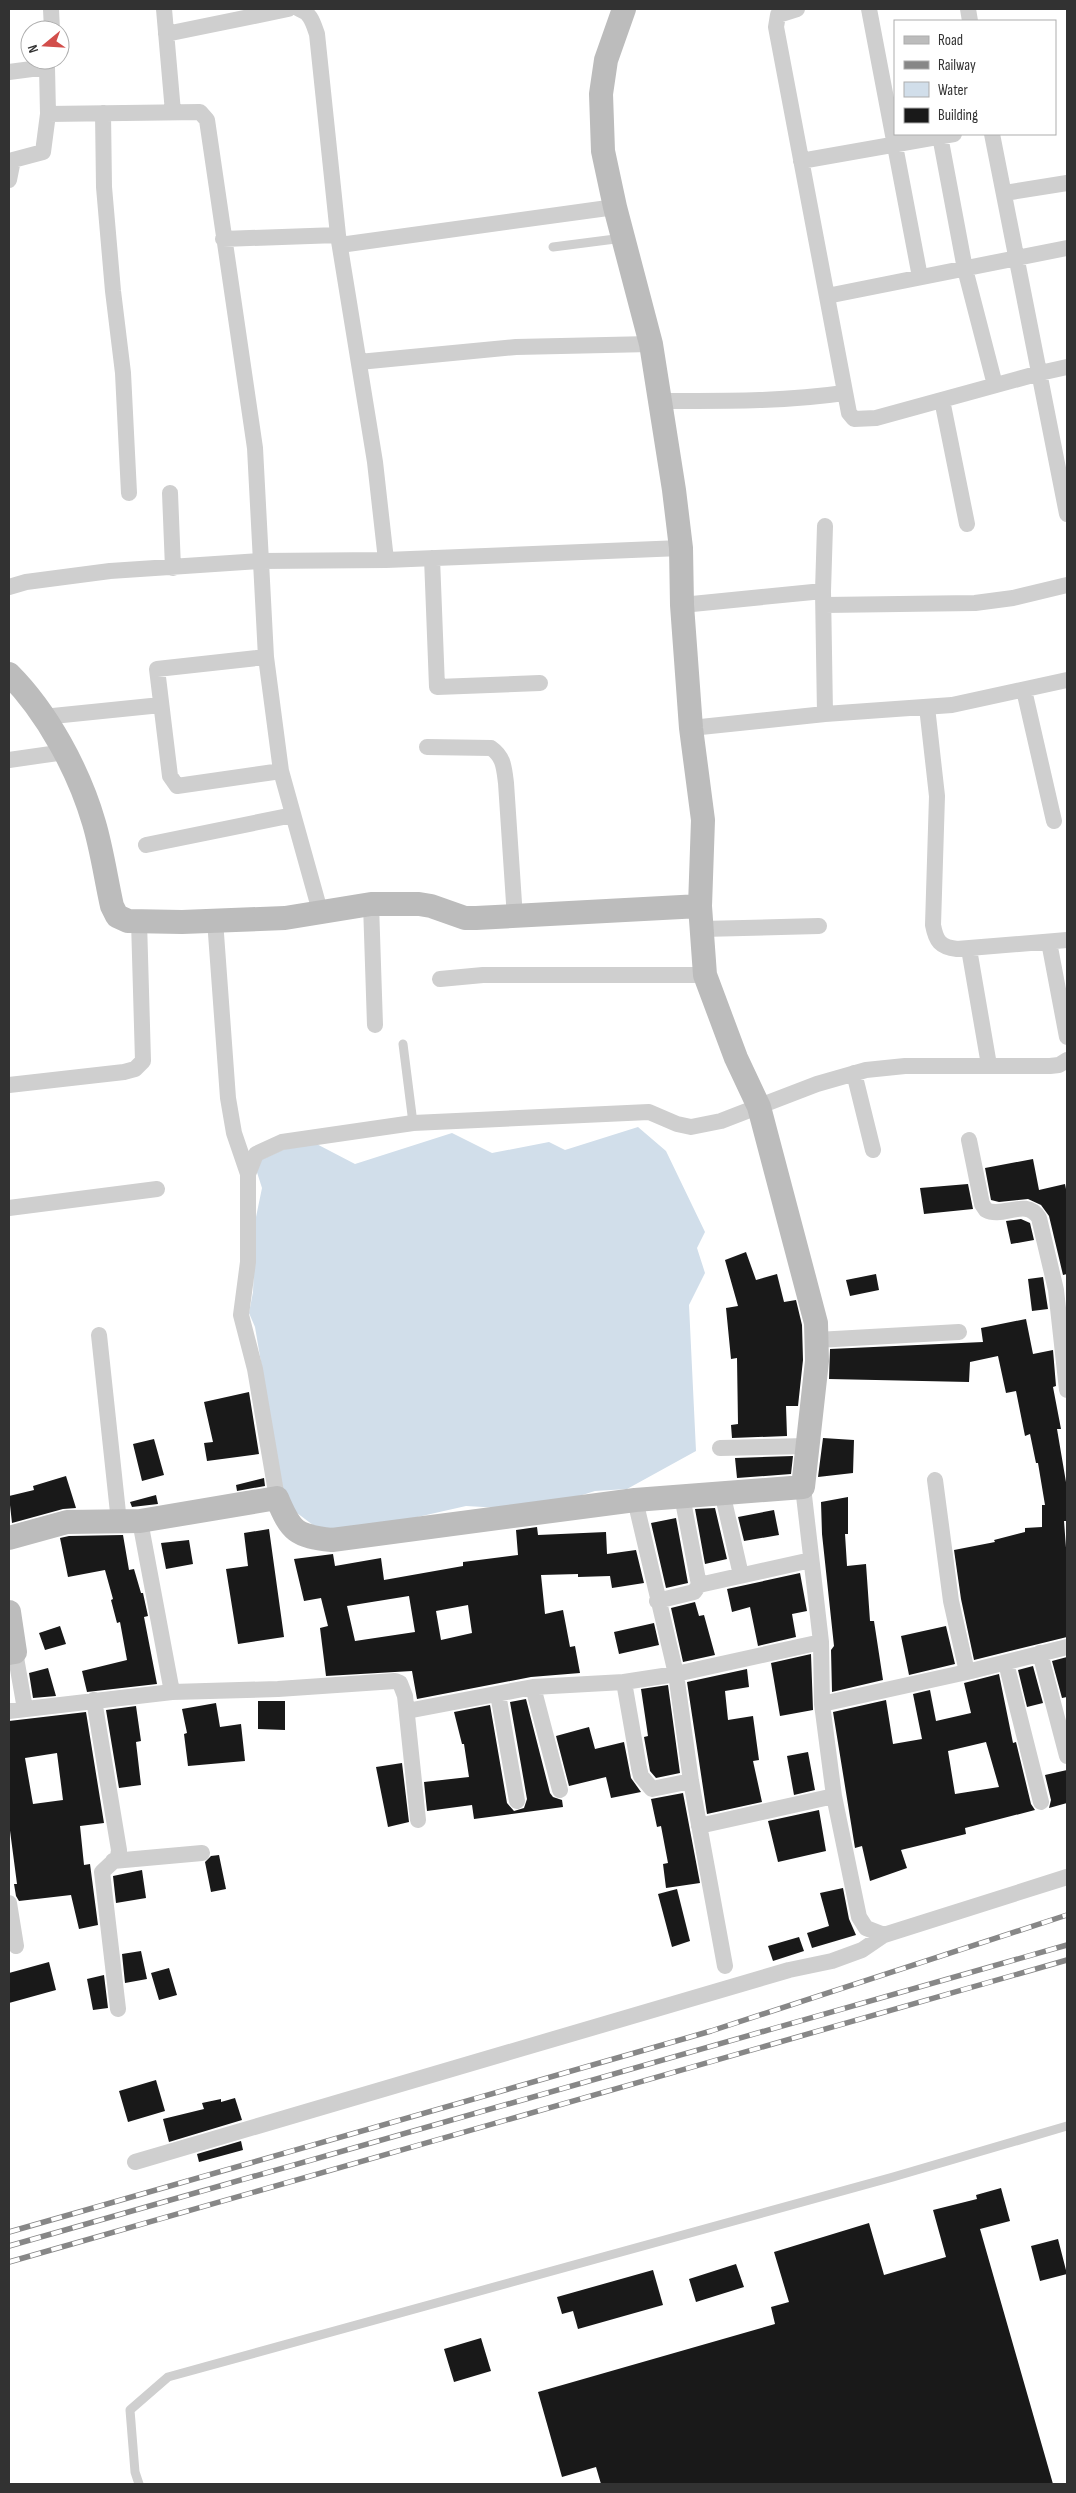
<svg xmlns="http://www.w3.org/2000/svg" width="1076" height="2493" viewBox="0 0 1076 2493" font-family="'Sofia Sans Condensed',sans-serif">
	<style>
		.water { fill: #d1deea }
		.building { fill: #191919; fill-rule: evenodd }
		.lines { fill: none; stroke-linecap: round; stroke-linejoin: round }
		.lane { stroke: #cfcfcf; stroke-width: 9 }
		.street { stroke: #cfcfcf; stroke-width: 16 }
		.secondary { stroke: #bcbcbc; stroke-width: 24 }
		.rail-casing { stroke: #878787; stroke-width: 5.5 }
		.rail { stroke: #fff; stroke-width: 4; stroke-dasharray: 11; stroke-linecap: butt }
	</style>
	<rect width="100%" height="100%" fill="#fff"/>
	<path class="water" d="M638,1127l28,24 39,81 -8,16 8,25 -16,32 7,146 -69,38 -32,2 -61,19 -68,-4 -137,31 -44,-33 -30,-177 -6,-14 4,-21 3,-75 6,-29 -8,-25 53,-24 48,25 97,-31 40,20 57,-11 16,8z"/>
	<path class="building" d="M1033,1159l6,31 26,-6 2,10v80l-4,1 -14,-59 -8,-11 -13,-6 -29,3 -8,-2 -6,-32z
		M968,1184l5,25 -49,5 -4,-26z
		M1021,1219l9,4 4,17 -23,4 -5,-23z
		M746,1252l10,28 21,-6 7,28 12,-2 6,25 1,35 -5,46h-12l1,30 -55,2 -1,-13 7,-1 -1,-66 -6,1 -5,-51 12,-2 -13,-46z
		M876,1274l3,16 -29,6 -4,-16z
		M1043,1277l5,32 -16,2 -4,-32z
		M1026,1319l7,35 20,-4 3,36 -3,1 8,42h-4l10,59v33h-3l3,40v76l-93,23 -13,-61 -7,-49 41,-8 -1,-2 31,-8v-4l17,-1v-22h3l-7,-42h-2l-6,-29 -5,2 -9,-45 -10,2 -8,-37 -28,6 -1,20 -140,-3 1,-30 153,-7 -2,-14z
		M249,1392l10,62 -52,7 -3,-18 9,-1 -9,-40z
		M823,1438l31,2 -1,33 -35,4z
		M154,1439l10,36 -22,6 -9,-37z
		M793,1456l-2,18 -54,4 -2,-20z
		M66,1476l10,32 -13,1 -51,14 -3,-27 25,-6 -1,-4z
		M264,1478l1,8 -28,5 -1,-6z
		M156,1495l2,9 -26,3 -2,-5z
		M848,1497v37h-3l2,32 19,-2 4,57h4l9,59 -51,12 -1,-42 3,-4 -12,-112 -1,-32z
		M715,1508l12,51 -22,5 -10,-55z
		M774,1510l5,25 -35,6 -6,-24z
		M676,1518l12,65 -22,5 -15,-65z
		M537,1527l1,8 68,-3 1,22 29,-4 8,33 -32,5 -2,-12 -32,1v-3l-37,1 4,39 18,-4 7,37 5,-1 5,27 -49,4 -114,22 -5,-28 -86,5 -6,-48 8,-2 -7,-28 -17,3 -10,-42 39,-5 2,12 46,-8 3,22 79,-14v-4l55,-7 -2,-25zM409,1596l6,36 -60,9 -8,-35zM468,1605l4,28 -31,7 -5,-29z
		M269,1529l15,108 -46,7 -12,-75 22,-3 -4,-33z
		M123,1535l6,35 5,-1 7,24h2l5,23 -4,1 13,67 -70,8 -5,-21 45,-11 -7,-38 -3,1 -6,-23 2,-1 -8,-29 -37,7 -8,-39 9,-2z
		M189,1540l4,24 -27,5 -5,-26z
		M800,1573l7,38 -15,3 4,23 -38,9 -8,-39 -18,5 -5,-23z
		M695,1602l4,14 5,-1 11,40 -32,7 -12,-54z
		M654,1623l5,22 -40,9 -5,-22z
		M60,1626l6,18 -21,6 -6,-17z
		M946,1626l9,38 -46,11 -8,-39z
		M811,1654l2,56 -33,6 -9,-53z
		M1067,1657v40l-5,1 -10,-37z
		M1033,1666l10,37 -16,4 -9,-37z
		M48,1668l8,28 -23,2 -4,-25z
		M747,1669l2,18 -24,4 3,29 25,-4 6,44 -6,1 9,41 -55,12 -20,-132z
		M999,1674l14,69 3,-1 15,62 4,6 -70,18 1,6 -65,16 6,18 -37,13 -8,-35 -7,2 -22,-136 53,-12 7,44 29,-5 -9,-45 17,-4 6,31 35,-8 -7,-30zM986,1742l13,45 -44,7 -7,-43z
		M668,1685l12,88 -24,5 -6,-7 -6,-34 4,-1 -7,-47z
		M526,1699l24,94 3,4 9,3 1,7 -89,12 -2,-14 -45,6 -3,-29 45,-5 -5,-33h-2l-8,-32 36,-7 17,98 7,8 10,-3 3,-9 -17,-97z
		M258,1701h27v29l-27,-1z
		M216,1703l4,24 21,-3 4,37 -57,5 -4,-32 3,-1 -5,-24z
		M136,1706l5,35 -5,1 5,43 -22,3 -13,-78z
		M86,1712l18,111 -24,3 4,39 6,-1 8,61 -19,4 -8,-34 -52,6 -3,-5 -2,-12h3l-8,-61v-102zM57,1753l6,47 -30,4 -8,-46z
		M589,1727l6,22 29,-7 7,36 10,14 -30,6 -5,-21 -37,9 -13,-50z
		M808,1752l7,38 -21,5 -7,-39z
		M402,1763l7,59 -21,5 -12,-60z
		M1067,1770v33l-18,5 2,-8 -6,-25z
		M683,1793l17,90 -34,5 -3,-24 5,-1 -7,-37 -4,1 -6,-28z
		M819,1810l7,41 -48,11 -10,-41z
		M219,1855l7,34 -15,3 -6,-30 6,-6z
		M142,1870l4,28 -30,5 -3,-27z
		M843,1888l6,31 7,16 -44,13 -5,-15 22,-7 -9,-33z
		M677,1889l13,52 -18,6 -14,-53z
		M799,1937l5,14 -31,10 -5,-15z
		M141,1951l6,28 -22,4 -3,-29z
		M49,1962l7,28 -47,13v-30z
		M169,1968l8,27 -18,5 -8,-27z
		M104,1975l4,33 -15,2 -6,-31z
		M156,2080l9,31 -37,11 -9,-31z
		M235,2098l7,22 -73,22 -6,-23 41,-10 -2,-6 19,-4v3z
		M241,2141l2,9 -44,12 -2,-8z
		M1001,2188l9,33 -30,8 73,255h-452l-5,-17 -34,10 -24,-85 237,-68 -4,-17 18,-5 -15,-50 95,-29 15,52 62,-18 -13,-47 44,-11 -1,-4z
		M1058,2239l9,35 -27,7 -9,-35z
		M736,2264l8,23 -48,15 -7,-23z
		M653,2270l10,35 -85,24 -5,-18 -11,3 -5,-17z
		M481,2338l10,33 -37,11 -10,-33z"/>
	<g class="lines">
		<path class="lane" d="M553,247l70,-9
			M403,1044l10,79
			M139,2484l-4,-12 -5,-62 38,-33 725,-200 174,-51"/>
		<path class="street" d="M51,9l1,21
			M164,9l9,103
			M299,9c12,4 14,14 18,25l21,201
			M797,9l-19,6 -2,12 73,386 5,6 22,-1 164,-45 27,-6
			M869,9l51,268
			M968,9l2,12
			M166,34l122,-25
			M47,67l1,47
			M9,72l38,-5 1,-7
			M103,113l1,74 9,104 10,82 6,120
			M992,134l75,380
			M940,136l25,133 30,116
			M801,161l153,-27
			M9,180l4,-20 30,-8 5,-38 152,-2 7,8 48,328 11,209 15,114 39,140
			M1005,193l62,-10
			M223,239l115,-4 37,227 11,98
			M340,245l275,-38
			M827,296l240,-48
			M359,362l157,-15 135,-3
			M942,400l25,124
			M659,401c62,0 123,1 185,-8
			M170,493l3,75
			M432,558l5,129 103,-4
			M9,587l17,-5 84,-11 151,-10 125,-1 295,-12
			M682,605l141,-14
			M824,605l151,-2 38,-5 54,-13
			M266,657l-109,12 13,107 7,10 104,-15
			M1024,690l30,131
			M927,707l10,89 -4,129c3,16 7,22 24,24l110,-9
			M825,714l-2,-123 2,-65
			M43,717l118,-12
			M691,728l134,-14 127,-9 115,-25
			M427,747l64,1c13,9 13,20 15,35l9,135
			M9,760l56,-8
			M146,845l147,-30
			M371,904l4,121
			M215,920l13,178 6,35 14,41
			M702,929l117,-3
			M1049,942l18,95
			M969,949l20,116
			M440,979l43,-4h222
			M854,1073l19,77
			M9,1085l115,-13 11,-3 8,-8 -4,-140
			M969,1140l13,64 4,6c17,9 40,-13 53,8l17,72 11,100
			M9,1208l148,-19
			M99,1335l20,187
			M817,1340l142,-8
			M720,1448l88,-2
			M935,1480l16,121 16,71
			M803,1487l18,155 1,62 12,92 25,121 7,11 18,7 183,-58
			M722,1492l19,83
			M682,1496l17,89
			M277,1498l-22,-129 -14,-54 7,-53v-88l8,-20 26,-12 131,-19 236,-11 28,12 14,3 30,-6 96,-37 49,-14 39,-4h145l9,-1 8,-5
			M635,1500l41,174 15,107 34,185
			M140,1521l32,171
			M657,1601l37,-9 5,-7 112,-25
			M15,1652l10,57
			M1040,1653l27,103
			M1006,1663l35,139
			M624,1682l15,86 2,8 11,13 39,-8
			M533,1687l27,103
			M498,1694l19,107
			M94,1700l25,150 -1,7 -16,15 16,137
			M822,1704l145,-32 100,-25
			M9,1711l163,-19 106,-3 117,-8 5,2 5,13 13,124
			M407,1711l126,-24 91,-5 52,-8 145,-32
			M699,1826l135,-30
			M113,1861l89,-8
			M9,1903l7,43
			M135,2162l654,-192 43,-9 30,-11 22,-15"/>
		<path class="secondary" d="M9,674c38,38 70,97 85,149 8,27 12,56 18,83l5,10 11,5 54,1 103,-4 86,-14h48l12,2 34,12h11l224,-12
			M9,1538l58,-16 73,-1 137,-23c14,34 19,38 55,42l303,-40 168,-13 14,-126 -1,-38 -57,-216 -23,-49 -31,-83 -5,-69 3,-86 -12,-92 -9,-123 -1,-57 -7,-58 -23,-146 -36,-137 -12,-56 -2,-57 5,-34 18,-51
			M9,1612l6,40 -6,1"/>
		<defs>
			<path id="rail" d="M9,2232l702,-201 356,-116
				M9,2246l1058,-301
				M9,2262l1058,-302"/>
		</defs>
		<use href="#rail" class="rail-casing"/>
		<use href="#rail" class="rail"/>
	</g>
	<rect width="1076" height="2493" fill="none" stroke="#323232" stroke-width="20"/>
	<rect x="894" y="20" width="162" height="115" fill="#ffffff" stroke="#adadad"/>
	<rect x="904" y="36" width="25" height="8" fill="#bcbcbc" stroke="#adadad"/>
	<text x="938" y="45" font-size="15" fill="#323232">Road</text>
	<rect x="904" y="61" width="25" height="8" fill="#878787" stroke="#adadad"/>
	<text x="938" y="70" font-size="15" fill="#323232">Railway</text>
	<rect x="904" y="82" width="25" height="15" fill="#d1deea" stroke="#adadad"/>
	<text x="938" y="95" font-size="15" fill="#323232">Water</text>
	<rect x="904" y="108" width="25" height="15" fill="#191919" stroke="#adadad"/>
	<text x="938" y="120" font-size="15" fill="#323232">Building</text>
	<g transform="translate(45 45) rotate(252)"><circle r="24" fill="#ffffff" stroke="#adadad"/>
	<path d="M0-4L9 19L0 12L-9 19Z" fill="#d24e4b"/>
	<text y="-8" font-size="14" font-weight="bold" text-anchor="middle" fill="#323232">N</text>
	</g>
</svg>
